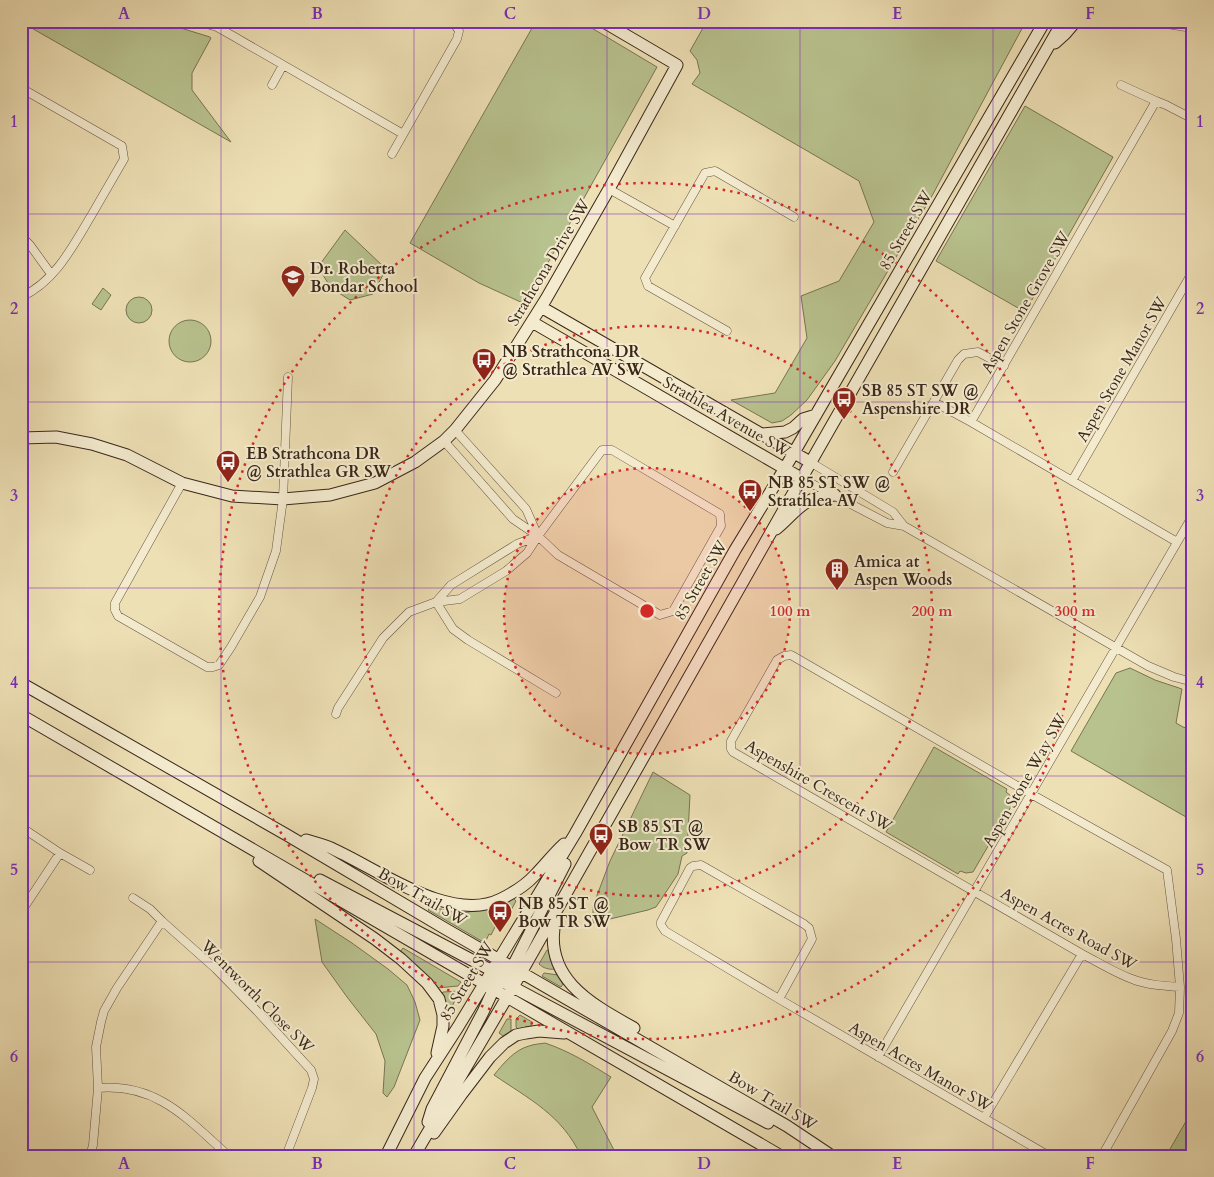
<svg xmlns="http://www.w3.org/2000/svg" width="1214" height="1177" viewBox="0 0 1214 1177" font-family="Cardo,serif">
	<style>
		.green { fill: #b8c28e; stroke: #787454 }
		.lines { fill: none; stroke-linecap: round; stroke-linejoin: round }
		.street-casing { stroke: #665541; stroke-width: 9 }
		.secondary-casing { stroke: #39271a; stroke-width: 13 }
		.street { stroke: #f4ebcf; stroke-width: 8 }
		.secondary { stroke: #f4ebcf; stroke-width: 11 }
		.grid { fill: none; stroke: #7b2cbf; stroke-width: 1; stroke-opacity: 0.55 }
		.ring { fill: none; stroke: #d62828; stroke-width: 2.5; stroke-dasharray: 2.5 5 }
		.labels { text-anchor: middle; stroke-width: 4; stroke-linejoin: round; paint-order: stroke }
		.street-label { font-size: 16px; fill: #39271a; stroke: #f4ebcf }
		.poi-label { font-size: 16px; font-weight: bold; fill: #39271a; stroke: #f4ebcf; text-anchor: start }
		.centre { fill: #d62828; stroke: #f4ebcf; stroke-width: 2.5 }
		.ring-label { font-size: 15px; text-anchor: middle; font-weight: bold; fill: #d62828; stroke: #f4ebcf; stroke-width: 4; stroke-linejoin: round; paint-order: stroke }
		.neatline { fill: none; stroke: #7b2cbf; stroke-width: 2 }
		.grid-label { font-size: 16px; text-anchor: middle; font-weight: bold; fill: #7b2cbf }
	</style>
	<rect width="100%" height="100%" fill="#eee0b5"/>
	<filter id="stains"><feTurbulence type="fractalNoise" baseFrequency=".004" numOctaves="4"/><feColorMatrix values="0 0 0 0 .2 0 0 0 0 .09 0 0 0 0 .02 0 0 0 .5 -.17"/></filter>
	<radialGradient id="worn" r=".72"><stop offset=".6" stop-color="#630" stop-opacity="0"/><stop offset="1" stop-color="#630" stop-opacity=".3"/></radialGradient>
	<path class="green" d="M164,21l7,4 39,12 1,1 -19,35v17l39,52 -210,-120z
		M536,21h44l77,46 -132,237 -46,-21 -69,-40z
		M707,21h319l-93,173 -98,167 -28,39 -16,15 -9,6 -10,2 -41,-23 44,-7 32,-55 -6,-42 38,-15 35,-59 -15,-41 -167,-97 8,-11 -3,-13 -7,-9z
		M1025,106l88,51 -88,155 -89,-51z
		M345,230l41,39 -13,25 -23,6 -19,-12 -13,-21z
		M103,288l8,7 -10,15 -9,-6z
		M126 310a13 13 0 1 1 26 0a13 13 0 1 1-26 0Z
		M169 341a21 21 0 1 1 42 0a21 21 0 1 1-42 0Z
		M1130,668l25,12 27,9 -6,34 7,4 10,3v91l-122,-70 45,-78z
		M934,747l73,42 -1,3 5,4 1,9 -39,67 -7,1 -6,-2 -2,3 -72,-42z
		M653,772l37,23 -3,58 -5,3 -4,18 -22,33 -8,3 -55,13v-17l17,-45z
		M513,898l3,3 -16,30h-1l4,-10 -8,-14z
		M430,907l32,6 26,-4 2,1 7,13 -6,12 -2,-1 -4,9 -57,-33z
		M315,919l37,24 36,26 19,16 8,17 5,18 -26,67 -7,10 -4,-4 2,-32 -9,-27 -29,-37 -25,-35z
		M403,948l58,34 -3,4 -21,2 -37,-36z
		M547,950l4,1 1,9 3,9c-6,1 -12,-1 -16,-5z
		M544,973l14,2 5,9 -2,3 -19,-11z
		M459,991l1,1 -13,23 -6,-21 2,-2z
		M520,1015l12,7 -1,4 -13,3 -2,-2v-8z
		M507,1019h4v12l-8,5 -4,-3z
		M545,1043c24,8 45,21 66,34l-19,30 25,49h-36c-19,-41 -52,-57 -87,-81 9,-11 20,-25 35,-29 5,-2 11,-2 16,-3z
		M1193,1109v47h-27z"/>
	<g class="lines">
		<defs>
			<path id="street" d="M196,21l21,6 16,9 170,98
				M1161,21l6,3 25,4
				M272,85l11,-20
				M1121,85l35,16
				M21,88l101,58 2,13c-11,19 -22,38 -33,57 -18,30 -36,66 -70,81
				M392,154l65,-115 2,-8 -5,-8 -2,-2
				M609,189l66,37
				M21,236l9,9 21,29
				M727,331l-79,-45 -3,-8 60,-105 10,-2 79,46
				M934,402l37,20
				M455,430l71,79 12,27
				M810,462l83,50 11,14
				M893,472l65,-112 6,-6 14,-2 26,14
				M801,478l86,45 17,3 244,140 26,11 19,5
				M1072,481l121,-210
				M182,483l-67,120v7l3,6 89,51h6l6,-2 12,-18 29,-50 16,-46 7,-52 5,-122
				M1177,542l-206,-120 185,-321 10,4 27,14
				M436,602l17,27 15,11 88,53
				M436,602l15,-17 66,-41 21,-8
				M336,714l2,-6 45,-70 26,-26 27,-10 24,-3 46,-28 21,-18 11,-17 64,-86h10l108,64 1,12 -48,85 -13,4 -102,-60 -20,-19 -25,-17 -69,-78
				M21,827l39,26 30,17
				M133,898l17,11 12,12 54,48 41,42 54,59 3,9 -2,9 -26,68
				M21,912l39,-59
				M779,999l33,-60 -3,-11 -5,-4 -103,-59 -8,1 -3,2 -29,54v3l4,6 114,68 270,157
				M878,1057l315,-542
				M98,1088c60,-5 90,32 131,68
				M984,1118l98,-164
				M90,1156l3,-11 5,-57 -2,-41 5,-25 3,-11 13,-23 45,-67
				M1102,1156l70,-125 7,-18 1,-26 -4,-48 -9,-69 -136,-76 -240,-139 -7,1 -7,4 -46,81v8l2,3 349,202c16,8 33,19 50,25 15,6 32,7 48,8"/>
			<path id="secondary" d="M1055,43l10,-9 11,-13
				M541,307l269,155
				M532,322l269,156
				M761,434l24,-2 8,-4 10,-9 13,-4
				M21,438l35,-1 36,7 35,11 55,28 50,13 51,3 47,-4 45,-12 40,-21 29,-21 11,-11 40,-50 51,-81 63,-110 68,-124 -75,-44
				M776,529c11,-8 22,-24 35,-29 7,-4 16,-4 24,-5
				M21,683l266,152 157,93 343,198 45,30
				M21,715l760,441
				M306,840c9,3 20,5 29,10 44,20 116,74 166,49 12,-6 25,-14 34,-24 10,-10 18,-21 29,-31
				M259,861l116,78 26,20 26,24 12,16 4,16v11l-6,27
				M320,880l169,89 21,7 12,-4
				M556,917c-15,60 33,86 78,111
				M510,972l55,-108
				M484,984c7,-5 13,-4 21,-1l263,140
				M428,1122l4,-13 51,-97 13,-28
				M434,1133l27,-38 29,-38 14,-14 12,-8 10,-2 13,-2 25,2
				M386,1156l39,-78 33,-51 117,-193 160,-284 50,-82 260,-447
				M414,1156l99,-169 303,-534 247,-432"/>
		</defs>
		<use href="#street" class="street-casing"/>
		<use href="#secondary" class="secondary-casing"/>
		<use href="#street" class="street"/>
		<use href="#secondary" class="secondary"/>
	</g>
	<path class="grid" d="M221,21v1135M414,21v1135M607,21v1135M800,21v1135M993,21v1135M21,214h1172M21,402h1172M21,588h1172M21,776h1172M21,962h1172"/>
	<circle cx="647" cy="611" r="143" fill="#d62828" fill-opacity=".12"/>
	<g class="ring">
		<circle cx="647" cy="611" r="143"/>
		<circle cx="647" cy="611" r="285"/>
		<circle cx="647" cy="611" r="428"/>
	</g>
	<defs>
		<symbol id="school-pin" viewBox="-11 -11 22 30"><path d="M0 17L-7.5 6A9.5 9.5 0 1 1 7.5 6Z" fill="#8f2418" stroke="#f4ebcf"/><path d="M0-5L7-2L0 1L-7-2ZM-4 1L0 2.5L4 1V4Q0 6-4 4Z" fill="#fff"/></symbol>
		<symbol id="bus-pin" viewBox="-11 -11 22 30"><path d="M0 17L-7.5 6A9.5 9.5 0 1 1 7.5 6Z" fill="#8f2418" stroke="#f4ebcf"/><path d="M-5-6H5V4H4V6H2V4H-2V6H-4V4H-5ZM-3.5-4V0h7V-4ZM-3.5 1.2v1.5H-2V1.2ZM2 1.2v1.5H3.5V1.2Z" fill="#fff"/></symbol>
		<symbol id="building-pin" viewBox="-11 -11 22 30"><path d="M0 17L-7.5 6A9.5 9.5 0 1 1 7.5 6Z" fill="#8f2418" stroke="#f4ebcf"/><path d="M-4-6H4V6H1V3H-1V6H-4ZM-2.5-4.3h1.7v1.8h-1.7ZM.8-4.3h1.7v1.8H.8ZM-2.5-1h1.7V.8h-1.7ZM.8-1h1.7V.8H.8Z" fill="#fff"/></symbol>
	</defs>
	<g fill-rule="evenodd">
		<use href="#school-pin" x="279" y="263" width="28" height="38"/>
		<use href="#bus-pin" x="470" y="346" width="28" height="38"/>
		<use href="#bus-pin" x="830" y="385" width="28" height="38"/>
		<use href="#bus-pin" x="214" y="448" width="28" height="38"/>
		<use href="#bus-pin" x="736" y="477" width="28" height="38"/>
		<use href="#building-pin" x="823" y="556" width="28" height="38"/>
		<use href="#bus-pin" x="587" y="821" width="28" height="38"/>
		<use href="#bus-pin" x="486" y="898" width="28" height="38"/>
	</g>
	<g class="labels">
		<g class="street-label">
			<text transform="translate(905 230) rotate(-60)" y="6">85 Street SW</text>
			<text transform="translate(548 262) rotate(-59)" y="6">Strathcona Drive SW</text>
			<text transform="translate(1025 302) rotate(-60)" y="6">Aspen Stone Grove SW</text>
			<text transform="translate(1121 369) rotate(-60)" y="6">Aspen Stone Manor SW</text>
			<text transform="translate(727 416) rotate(30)" y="6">Strathlea Avenue SW</text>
			<text transform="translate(700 580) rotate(-60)" y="6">85 Street SW</text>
			<text transform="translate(1024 780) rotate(-60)" y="6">Aspen Stone Way SW</text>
			<text transform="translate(819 785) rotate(30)" y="6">Aspenshire Crescent SW</text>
			<text transform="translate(423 896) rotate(30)" y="6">Bow Trail SW</text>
			<text transform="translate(1069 928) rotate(29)" y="6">Aspen Acres Road SW</text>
			<text transform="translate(466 981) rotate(-59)" y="6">85 Street SW</text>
			<text transform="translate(258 996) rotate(45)" y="6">Wentworth Close SW</text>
			<text transform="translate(921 1066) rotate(30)" y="6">Aspen Acres Manor SW</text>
			<text transform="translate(773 1100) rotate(31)" y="6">Bow Trail SW</text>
		</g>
		<g class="poi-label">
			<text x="310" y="274">Dr. Roberta<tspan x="310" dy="18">Bondar School</tspan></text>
			<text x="502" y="357">NB Strathcona DR<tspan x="502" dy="18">@ Strathlea AV SW</tspan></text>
			<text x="862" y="396">SB 85 ST SW @<tspan x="862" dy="18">Aspenshire DR</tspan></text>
			<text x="246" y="459">EB Strathcona DR<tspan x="246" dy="18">@ Strathlea GR SW</tspan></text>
			<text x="768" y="488">NB 85 ST SW @<tspan x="768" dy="18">Strathlea AV</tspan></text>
			<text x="854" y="567">Amica at<tspan x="854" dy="18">Aspen Woods</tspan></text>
			<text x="618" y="832">SB 85 ST @<tspan x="618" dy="18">Bow TR SW</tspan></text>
			<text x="518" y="909">NB 85 ST @<tspan x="518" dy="18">Bow TR SW</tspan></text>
		</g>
	</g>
	<circle cx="647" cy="611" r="8" class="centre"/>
	<g class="ring-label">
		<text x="790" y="616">100 m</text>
		<text x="932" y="616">200 m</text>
		<text x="1075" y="616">300 m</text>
	</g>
	<rect width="1214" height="1177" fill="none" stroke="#eee0b5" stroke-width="55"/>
	<rect x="28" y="28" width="1158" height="1122" class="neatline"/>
	<g class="grid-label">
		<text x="124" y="19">A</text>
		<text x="317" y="19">B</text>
		<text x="510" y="19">C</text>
		<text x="704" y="19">D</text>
		<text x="897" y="19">E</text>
		<text x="1090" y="19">F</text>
		<text x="14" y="127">1</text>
		<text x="1200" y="127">1</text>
		<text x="14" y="314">2</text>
		<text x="1200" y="314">2</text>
		<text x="14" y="501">3</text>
		<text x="1200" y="501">3</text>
		<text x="14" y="688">4</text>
		<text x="1200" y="688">4</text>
		<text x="14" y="875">5</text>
		<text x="1200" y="875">5</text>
		<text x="14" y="1062">6</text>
		<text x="1200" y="1062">6</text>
		<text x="124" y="1169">A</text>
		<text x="317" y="1169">B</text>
		<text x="510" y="1169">C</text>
		<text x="704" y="1169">D</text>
		<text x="897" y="1169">E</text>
		<text x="1090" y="1169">F</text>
	</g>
	<rect width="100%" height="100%" filter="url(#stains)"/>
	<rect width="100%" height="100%" fill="url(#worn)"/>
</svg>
